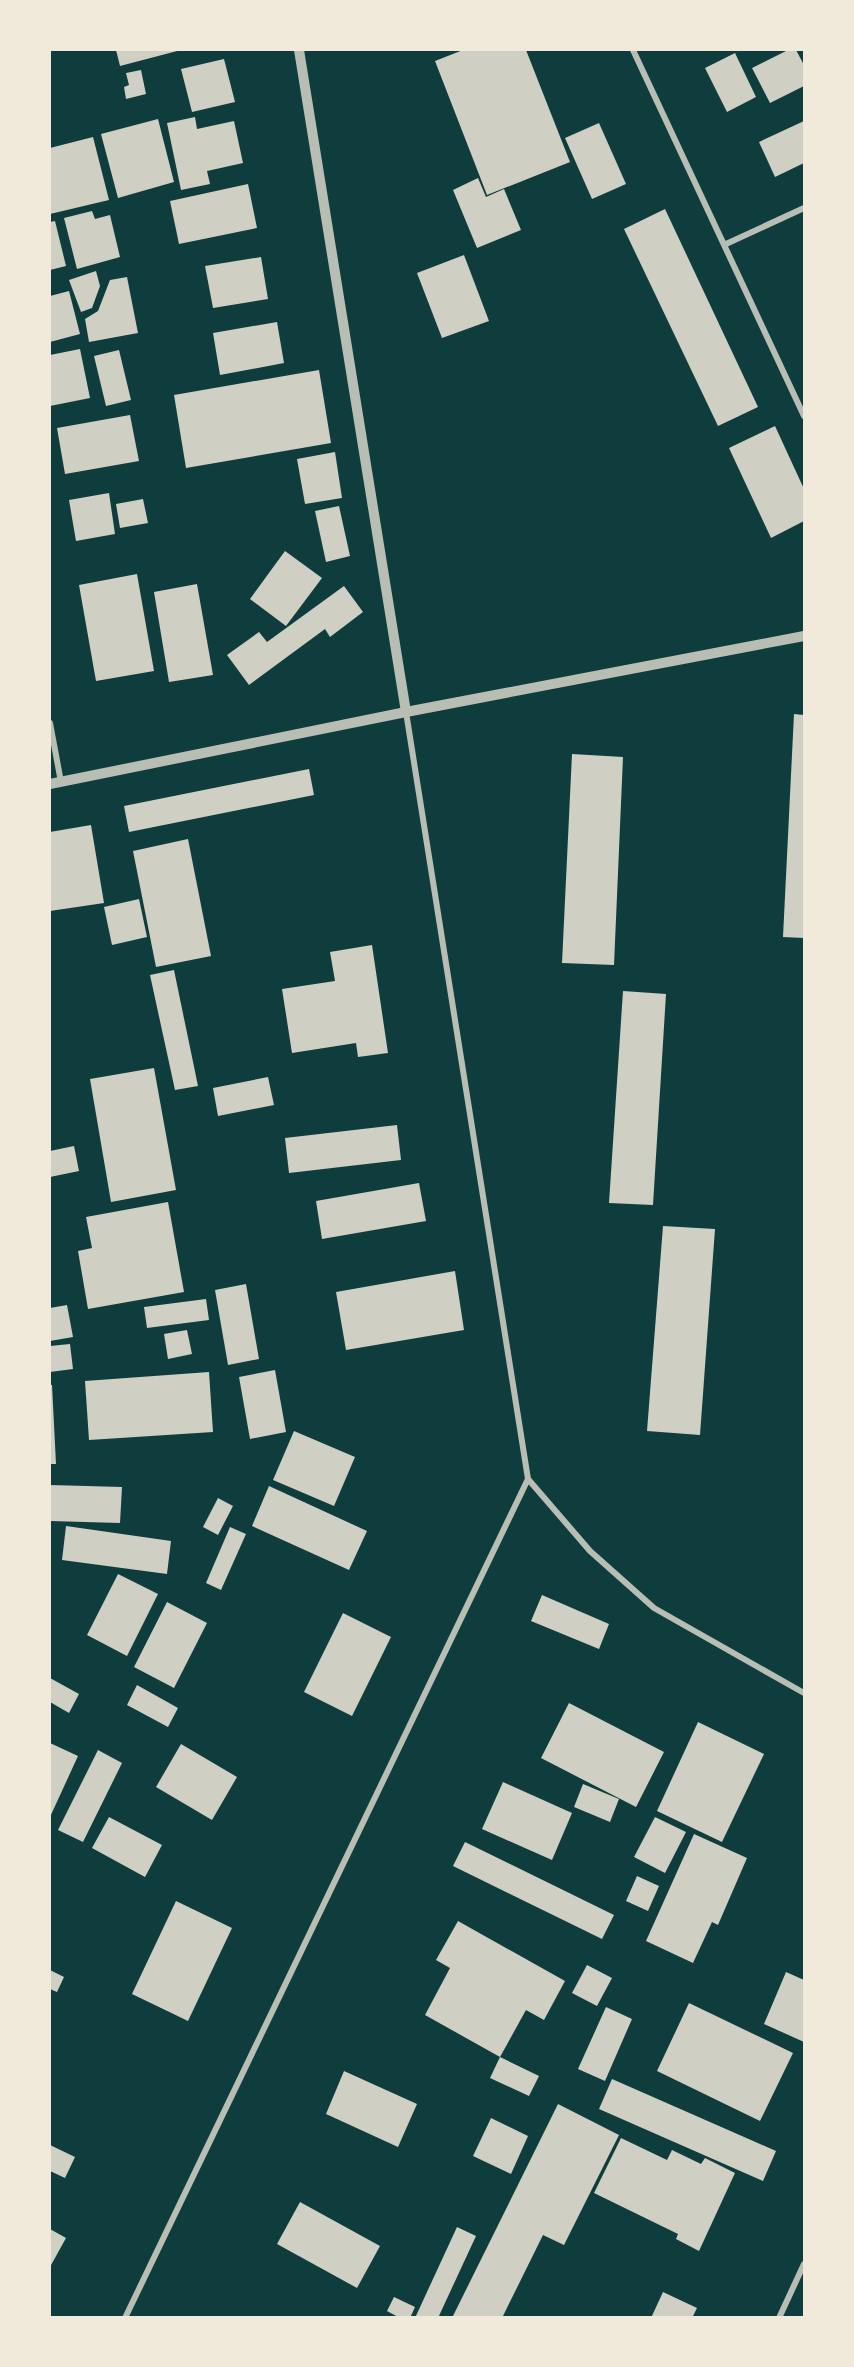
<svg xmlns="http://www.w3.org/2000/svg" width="854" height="2367" viewBox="0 0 854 2367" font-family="'Varela Round',sans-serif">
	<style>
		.building { fill: #cfcfc3 }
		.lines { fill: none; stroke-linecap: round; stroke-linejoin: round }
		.minor { stroke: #b8beb3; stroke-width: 6 }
		.tertiary { stroke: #b8beb3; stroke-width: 10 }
	</style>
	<rect width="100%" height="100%" fill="#0f3d3e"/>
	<path class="building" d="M116,50h65l-61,16z
		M463,50h63l44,112 -83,33 -52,-134z
		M788,50h8l8,15v21l-34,17 -18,-35z
		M735,53l21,44 -29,15 -22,-44z
		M224,59l11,43 -43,10 -11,-43z
		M141,70l5,24 -20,5 -2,-12 5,-2 -3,-12z
		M195,117l2,12 37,-8 9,42 -36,8 3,13 -29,6 -14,-67z
		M158,119l16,63 -56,16 -17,-64z
		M804,121v42l-29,14 -16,-35z
		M599,123l27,61 -34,15 -27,-61z
		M93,137l16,63 -59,14v-66z
		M478,178l8,19 18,-8 17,41 -44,18 -24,-58z
		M248,184l9,44 -78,16 -9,-43z
		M665,209l93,198 -40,19 -94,-197z
		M92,211l3,8 15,-4 10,42 -43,12 -13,-51z
		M55,221l11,45 -16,4v-48z
		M464,255l25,66 -47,17 -25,-65z
		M261,257l7,42 -55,9 -8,-42z
		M96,271l4,15 -8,22 -11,4 -12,-32z
		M127,277l11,56 -49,9 -4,-23 13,-8 12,-31z
		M69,291l11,43 -30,8v-46z
		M277,322l7,41 -64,12 -7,-42z
		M80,349l10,49 -40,8v-51z
		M119,350l12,50 -25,6 -12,-50z
		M319,370l12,73 -145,25 -12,-73z
		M130,415l9,46 -74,13 -8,-46z
		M775,426l29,63v32l-33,17 -42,-90z
		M335,452l7,46 -37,6 -8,-45z
		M109,493l6,41 -39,7 -7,-41z
		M143,499l5,24 -28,5 -4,-24z
		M339,506l11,50 -24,6 -11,-51z
		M285,551l37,27 -36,48 -36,-27z
		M137,574l17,97 -58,10 -17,-96z
		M197,584l16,91 -44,7 -15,-90z
		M344,586l19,26 -33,25 -5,-8 -76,56 -22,-30 32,-23 8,10z
		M794,714l10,1v223l-21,-1z
		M572,754l51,3 -9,208 -52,-2z
		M309,769l5,26 -185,37 -5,-26z
		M91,825l13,78 -54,8v-79z
		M188,839l23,117 -55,11 -23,-116z
		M139,899l8,38 -35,8 -8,-38z
		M372,945l16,108 -30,4 -2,-14 -64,10 -10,-64 53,-8 -5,-29z
		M174,970l24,116 -23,4 -25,-115z
		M623,991l43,3 -13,211 -44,-2z
		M154,1068l22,122 -65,12 -21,-123z
		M268,1077l6,28 -56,11 -5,-28z
		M397,1125l4,35 -112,13 -4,-35z
		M74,1146l5,25 -29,6v-26z
		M419,1183l7,38 -104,18 -6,-38z
		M168,1202l16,90 -96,17 -10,-58 14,-3 -6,-31z
		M663,1226l52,3 -15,206 -53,-4z
		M455,1271l9,59 -118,20 -10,-58z
		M246,1284l13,75 -31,6 -13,-75z
		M206,1299l3,21 -62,8 -3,-21z
		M67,1305l6,32 -23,4v-33z
		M187,1330l5,24 -24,5 -4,-25z
		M70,1344l3,25 -23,3v-26z
		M275,1370l11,62 -36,7 -11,-62z
		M209,1372l4,60 -124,8 -4,-59z
		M50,1385h2l4,79h-6z
		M294,1431l61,26 -21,49 -61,-26z
		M50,1485l72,2 -2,36 -70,-2z
		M269,1486l98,45 -18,39 -97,-44z
		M218,1498l15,8 -15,29 -15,-8z
		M66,1526l105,15 -4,33 -105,-14z
		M230,1527l16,7 -25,56 -15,-7z
		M118,1574l40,20 -31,62 -40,-21z
		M542,1595l67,29 -10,25 -68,-28z
		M167,1602l40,21 -33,65 -40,-21z
		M343,1613l48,24 -39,79 -48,-24z
		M50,1678l29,16 -10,19 -19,-11z
		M137,1685l41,23 -10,19 -41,-22z
		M569,1703l95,49 -28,55 -95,-49z
		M698,1722l66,32 -42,88 -65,-31z
		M50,1743l28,13 -28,61z
		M181,1744l56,33 -25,43 -56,-33z
		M98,1750l24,13 -39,79 -25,-12z
		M503,1782l69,31 -20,47 -70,-31z
		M583,1784l36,15 -9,23 -36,-15z
		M109,1817l53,28 -17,32 -53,-29z
		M655,1817l31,15 -21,41 -31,-16z
		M694,1834l53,24 -29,67 -6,-3 -19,41 -47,-22z
		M465,1842l149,73 -12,24 -149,-73z
		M637,1876l22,10 -11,25 -22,-10z
		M176,1901l56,27 -44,93 -56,-27z
		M458,1921l107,60 -21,39 -18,-10 -26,47 -75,-42 25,-47 -14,-8z
		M587,1965l25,13 -15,28 -25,-13z
		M50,1970l14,7 -7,15 -7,-3z
		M786,1972l18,8v62l-40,-18z
		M689,2003l104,50 -33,68 -103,-50z
		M606,2007l26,12 -27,62 -27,-12z
		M500,2057l39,19 -10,20 -39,-18z
		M344,2071l73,33 -19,43 -72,-33z
		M612,2079l164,72 -13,30 -164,-72z
		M558,2104l61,31 -55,110 -21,-10 -41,83h-50z
		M491,2118l37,18 -17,38 -38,-18z
		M621,2138l46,22 5,-10 29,14 4,-6 30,15 -36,78 -23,-12 2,-5 -84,-41z
		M50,2145l25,12 -10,21 -15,-7z
		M300,2202l80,44 -23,42 -80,-44z
		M457,2227l19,9 -38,82h-23z
		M50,2229l16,9 -16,29z
		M663,2292l34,16 -5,10h-41z
		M394,2297l21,10 -5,11h-10l-13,-7z"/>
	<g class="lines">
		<path class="minor" d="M633,50l171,366
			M726,244l78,-36
			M50,723l11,59
			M528,1479l62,72 64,57 150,85
			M125,2318l403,-839 -122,-767
			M779,2318l25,-54"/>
		<path class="tertiary" d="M299,50l107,662
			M50,784l356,-72 398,-76"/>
	</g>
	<rect width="854" height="2367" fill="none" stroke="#f1e9da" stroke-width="102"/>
</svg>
